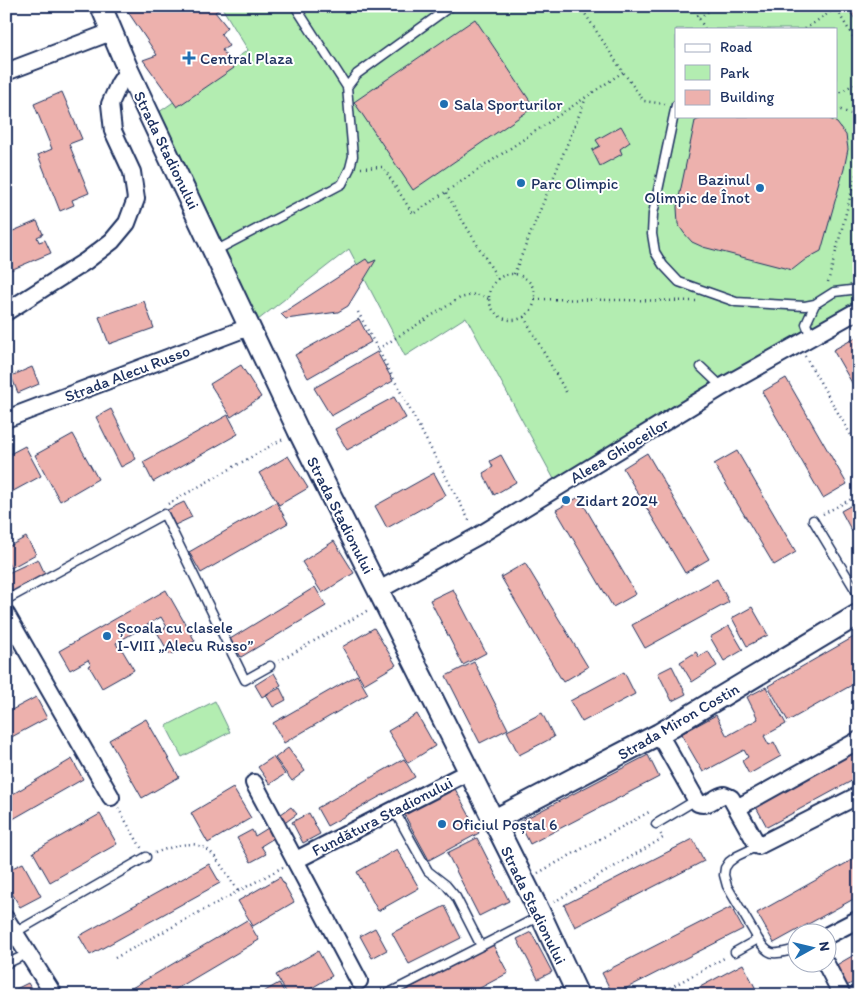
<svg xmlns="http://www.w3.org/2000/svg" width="865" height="1001" viewBox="0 0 865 1001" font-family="Itim,sans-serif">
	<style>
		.green { fill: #b3edb1; stroke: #678e88; fill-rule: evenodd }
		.building { fill: #edb1ad; stroke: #1b2f5e }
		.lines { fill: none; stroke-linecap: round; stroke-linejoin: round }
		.service-casing { stroke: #1b2f5e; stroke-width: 11 }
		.minor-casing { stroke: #1b2f5e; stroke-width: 20 }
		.tertiary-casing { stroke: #1b2f5e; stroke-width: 24 }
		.path { stroke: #1b2f5e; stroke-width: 2.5; stroke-dasharray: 1 4; stroke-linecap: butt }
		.service { stroke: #fff; stroke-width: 8 }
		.minor { stroke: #fff; stroke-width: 16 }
		.tertiary { stroke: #fff; stroke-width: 20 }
		.poi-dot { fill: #1f6fb2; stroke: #fff; stroke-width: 2 }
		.labels { text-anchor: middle; stroke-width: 4; stroke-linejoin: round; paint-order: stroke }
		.poi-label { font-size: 16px; fill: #1b2f5e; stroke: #fff; text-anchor: start }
		.street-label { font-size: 16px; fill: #1b2f5e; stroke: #fff }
	</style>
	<rect width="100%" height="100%" fill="#fff"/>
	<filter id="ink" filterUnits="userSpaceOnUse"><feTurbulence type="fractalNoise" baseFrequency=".02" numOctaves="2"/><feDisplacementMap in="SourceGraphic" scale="10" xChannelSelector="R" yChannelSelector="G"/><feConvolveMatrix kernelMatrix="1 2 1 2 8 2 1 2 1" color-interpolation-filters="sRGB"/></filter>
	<g filter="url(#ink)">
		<path class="green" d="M221,6h638v304l-304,171 -89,-164 -61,39 -56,-107 -100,78 -97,-210 96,-67zM676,29h160v87h-160z
			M215,701l15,31 -48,25 -16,-31z"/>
		<path class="building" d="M124,6h100l-9,6 12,15 -6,7 8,12 -7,4 12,18 -57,39 -34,-47 14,-5z
			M846,6h13v19z
			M475,19l59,88 -121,83 -59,-88z
			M62,92l20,47 -13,5 20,49 -17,7 2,5 -14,6 -22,-56 14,-6 -18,-45z
			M707,116h118l12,7 9,12 2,14 -4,20 -23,82 -15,8 -14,11 -89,-23 -11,-5 -8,-9 -6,-9 -1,-17 18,-86z
			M621,126l9,16 -10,7 2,5 -22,12 -8,-16 8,-4 -4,-6z
			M37,221l6,13 -6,3 2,5 6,-2 6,13 -45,19v-38z
			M366,259l3,4 7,-3 -28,46 -10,6 -52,7 -5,-5z
			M144,301l10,27 -45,16 -10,-27z
			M359,319l12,23 -63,36 -13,-23z
			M857,337l2,4v54l-26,-45z
			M377,352l16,29 -62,35 -17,-28z
			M241,365l20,32 -30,20 -21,-33z
			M32,367l7,17 -21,9 -7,-17z
			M786,378l61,106 -24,14 -61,-106z
			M394,397l12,21 -59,32 -12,-21z
			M111,409l25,50 -15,8 -25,-50z
			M228,415l10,19 -85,48 -10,-20z
			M73,434l25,45 -38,22 -25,-46z
			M25,446l16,30 -35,19v-39z
			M737,451l59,101 -22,13 -60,-101z
			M647,453l62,106 -24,14 -62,-105z
			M501,455l15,27 -22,13 -11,-22 10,-6 -3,-6z
			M288,456l20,32 -29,17 -20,-32z
			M434,473l12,22 -59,33 -12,-22z
			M579,497l57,97 -23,13 -57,-97z
			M859,501v34l-4,2 -14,-26z
			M184,502l8,15 -17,8 -8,-15z
			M276,502l12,21 -87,50 -12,-21z
			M26,537l10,17 -25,14 -5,-9v-11z
			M334,541l20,32 -32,20 -20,-31z
			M38,559l8,17 -34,17 -6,-12v-7z
			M525,563l63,104 -25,15 -62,-105z
			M717,579l12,23 -84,46 -13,-23z
			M315,587l11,19 -85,51 -11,-18z
			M453,589l33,64 -23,12 -33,-65z
			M166,590l29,51 -25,14 -13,-23 10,-5 -6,-10 -45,26 3,6 2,-1 13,22 -32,18 -13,-22 2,-1 -3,-5 -18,10 -11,-19z
			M752,607l16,28 -21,11 -15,-28z
			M729,626l14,24 -19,11 -14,-24z
			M374,628l22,37 -32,19 -22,-37z
			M859,634v47l-71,40 -20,-35z
			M6,638l8,14 -8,5z
			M708,651l9,15 -25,16 -12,-20 16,-10 3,5z
			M474,662l34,67 -28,14 -34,-67z
			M672,666l14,28 -14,7 -14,-28z
			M624,672l11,22 -53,28 -12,-21z
			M274,673l7,12 -19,12 -7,-12z
			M357,675l11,19 -84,49 -11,-20z
			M766,687l20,37 -22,12 5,9 5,-3 7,14 -32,18 -7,-13 6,-4 -4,-7 -41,22 -22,-38 35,-19 11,21 31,-17 -11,-22z
			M280,688l6,12 -13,7 -7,-12z
			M36,697l11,21 -41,22v-27z
			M542,713l12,24 -35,18 -12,-24z
			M417,714l18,32 -27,17 -20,-32z
			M146,719l33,58 -37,21 -33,-58z
			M859,747v30l-92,50 -12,-22z
			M288,748l17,23 -13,10 -17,-23z
			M648,755l11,22 -129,67 -11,-22z
			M273,757l12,17 -15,10 -12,-17z
			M72,759l11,20 -77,44v-25z
			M404,759l11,18 -88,49 -10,-18z
			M454,787l25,46 -50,27 -25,-46z
			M233,788l18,30 -43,25 -17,-30z
			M291,807l6,7 -11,8 -5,-8z
			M309,813l11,21 -17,9 -11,-21z
			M100,814l17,30 -67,38 -17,-30z
			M268,828l6,10 -13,8 5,8 -15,8 -14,-24 15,-8 3,6z
			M477,838l32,63 -30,15 -32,-63z
			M693,839l11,22 -129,66 -11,-22z
			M397,849l22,39 -41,23 -21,-39z
			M859,856v40l-85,47 -17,-30z
			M23,863l18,33 -21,11 -14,-24v-12z
			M209,864l11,19 -130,72 -11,-19z
			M280,877l14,25 -41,24 -15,-25z
			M445,906l16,32 -52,26 -17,-31z
			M731,907l12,22 -130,66 -11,-22z
			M247,920l12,20 -93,55h-46z
			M375,928l12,22 -15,8 -12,-22z
			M531,932l21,40 -14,7 -21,-40z
			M492,943l16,30 -41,22h-70z
			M318,951l14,25 -32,19h-12l-12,-20z
			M859,952v27l-14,8 -12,-20z
			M743,964l15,29 -3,2h-70z
			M28,983l7,12h-29v-1z
			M279,983l7,12h-28z"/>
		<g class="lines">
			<defs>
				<path id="service" d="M295,6l52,81
					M676,105l-23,109 -1,20 3,18 8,13 16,17 57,20 69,4 10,-2
					M215,251l127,-67 8,-16 3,-12 -6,-69 10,-13 94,-68
					M811,337l-5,-13 9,-20 19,-12 25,-3
					M701,367l21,20
					M813,520l46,76
					M6,600l158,-86 81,166 25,-14
					M394,810l34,61 18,14 10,12 25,49
					M656,824l40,-24
					M16,932l130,-75
					M758,939l-31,-53 -3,-11 1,-7 4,-6 8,-6 21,-10
					M735,952l23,-13c13,21 18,14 40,10
					M6,964l23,-11
					M385,995l155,-79"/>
				<path id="minor" d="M6,72l105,-40
					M6,312l80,-51 26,-20 15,-18 9,-24 -4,-27 -19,-41 -3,-27 9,-20 9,-14
					M6,419l243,-92
					M379,590l99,-54 244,-149 137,-77
					M6,614l105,183
					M659,734l39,69c11,4 16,-6 26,-8l7,3 27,48 101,-51
					M254,783l105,198
					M737,808l122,-68
					M296,860l172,-88
					M6,919l48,76
					M828,935l31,-16
					M826,964l16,31"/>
				<path id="tertiary" d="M101,6l27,64 170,360 241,481 39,84
					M492,821l167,-87 200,-120"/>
			</defs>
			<use href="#service" class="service-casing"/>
			<use href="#minor" class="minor-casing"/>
			<use href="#tertiary" class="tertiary-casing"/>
			<path class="path" d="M580,6l43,66 21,29 21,3
				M692,6l13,23
				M834,6l25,40
				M699,18l17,-12
				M805,29l31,-21
				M836,95l23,-14
				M836,108l15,6 8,10
				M361,168l22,-1 30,47 210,-142
				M446,193l52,86
				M514,274l72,-176
				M489 297a23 23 0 1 1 46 0a23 23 0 1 1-46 0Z
				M828,282l31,-119
				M535,299l162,2
				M358,312l112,210
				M524,317l42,75
				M378,349l82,-51 16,-4 13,5
				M805,356l54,93
				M168,504l115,-65
				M823,514l36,-19
				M279,661l91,-52
				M118,808l24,41
				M155,853c54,-21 55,-3 83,38
				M538,873l111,-61 1,3
				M554,902l109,-64 -3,-5
				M115,958l168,-91
				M657,995l69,-38"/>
			<use href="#service" class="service"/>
			<use href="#minor" class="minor"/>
			<use href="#tertiary" class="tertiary"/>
		</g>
	</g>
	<g class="poi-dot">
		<path d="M186.5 50.5h5v5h5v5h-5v5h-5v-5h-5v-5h5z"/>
		<circle cx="444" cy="104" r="5"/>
		<circle cx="521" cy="183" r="5"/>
		<circle cx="760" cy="188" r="5"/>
		<circle cx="566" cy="500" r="5"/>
		<circle cx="107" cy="636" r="5"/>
		<circle cx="442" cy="824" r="5"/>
	</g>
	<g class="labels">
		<g class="poi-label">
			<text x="200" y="64">Central Plaza</text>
			<text x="454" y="110">Sala Sporturilor</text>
			<text x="750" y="185" text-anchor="end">Bazinul<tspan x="750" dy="18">Olimpic de Înot</tspan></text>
			<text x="531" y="189">Parc Olimpic</text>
			<text x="576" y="506">Zidart 2024</text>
			<text x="117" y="633">Școala cu clasele<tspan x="117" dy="18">I-VIII „Alecu Russo”</tspan></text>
			<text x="452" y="830">Oficiul Poștal 6</text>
		</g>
		<g class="street-label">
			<text transform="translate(167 150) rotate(64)" y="6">Strada Stadionului</text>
			<text transform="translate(127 373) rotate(-21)" y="6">Strada Alecu Russo</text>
			<text transform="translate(619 450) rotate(-31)" y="6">Aleea Ghioceilor</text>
			<text transform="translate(341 515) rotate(63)" y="6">Strada Stadionului</text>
			<text transform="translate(678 721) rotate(-30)" y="6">Strada Miron Costin</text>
			<text transform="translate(382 816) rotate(-27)" y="6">Fundătura Stadionului</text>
			<text transform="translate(534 905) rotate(64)" y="6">Strada Stadionului</text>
		</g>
	</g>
	<rect width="865" height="1001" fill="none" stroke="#fff" stroke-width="25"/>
	<rect x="12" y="12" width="840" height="976" fill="none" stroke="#1b2f5e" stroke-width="2" filter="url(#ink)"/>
	<rect x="675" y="28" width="162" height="90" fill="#ffffff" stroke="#a4acbf"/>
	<rect x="685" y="44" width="25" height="8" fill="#ffffff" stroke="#a4acbf"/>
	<text x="720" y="52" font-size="15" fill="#1b2f5e">Road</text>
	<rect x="685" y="65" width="25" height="15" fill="#b3edb1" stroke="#a4acbf"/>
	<text x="720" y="78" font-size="15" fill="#1b2f5e">Park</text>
	<rect x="685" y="90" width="25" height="15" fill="#edb1ad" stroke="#a4acbf"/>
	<text x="720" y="102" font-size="15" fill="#1b2f5e">Building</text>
	<g transform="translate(812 948) rotate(82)"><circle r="24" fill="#ffffff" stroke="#a4acbf"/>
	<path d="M0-4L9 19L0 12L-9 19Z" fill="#1f6fb2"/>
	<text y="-8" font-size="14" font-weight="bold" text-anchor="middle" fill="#1b2f5e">N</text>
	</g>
</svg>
